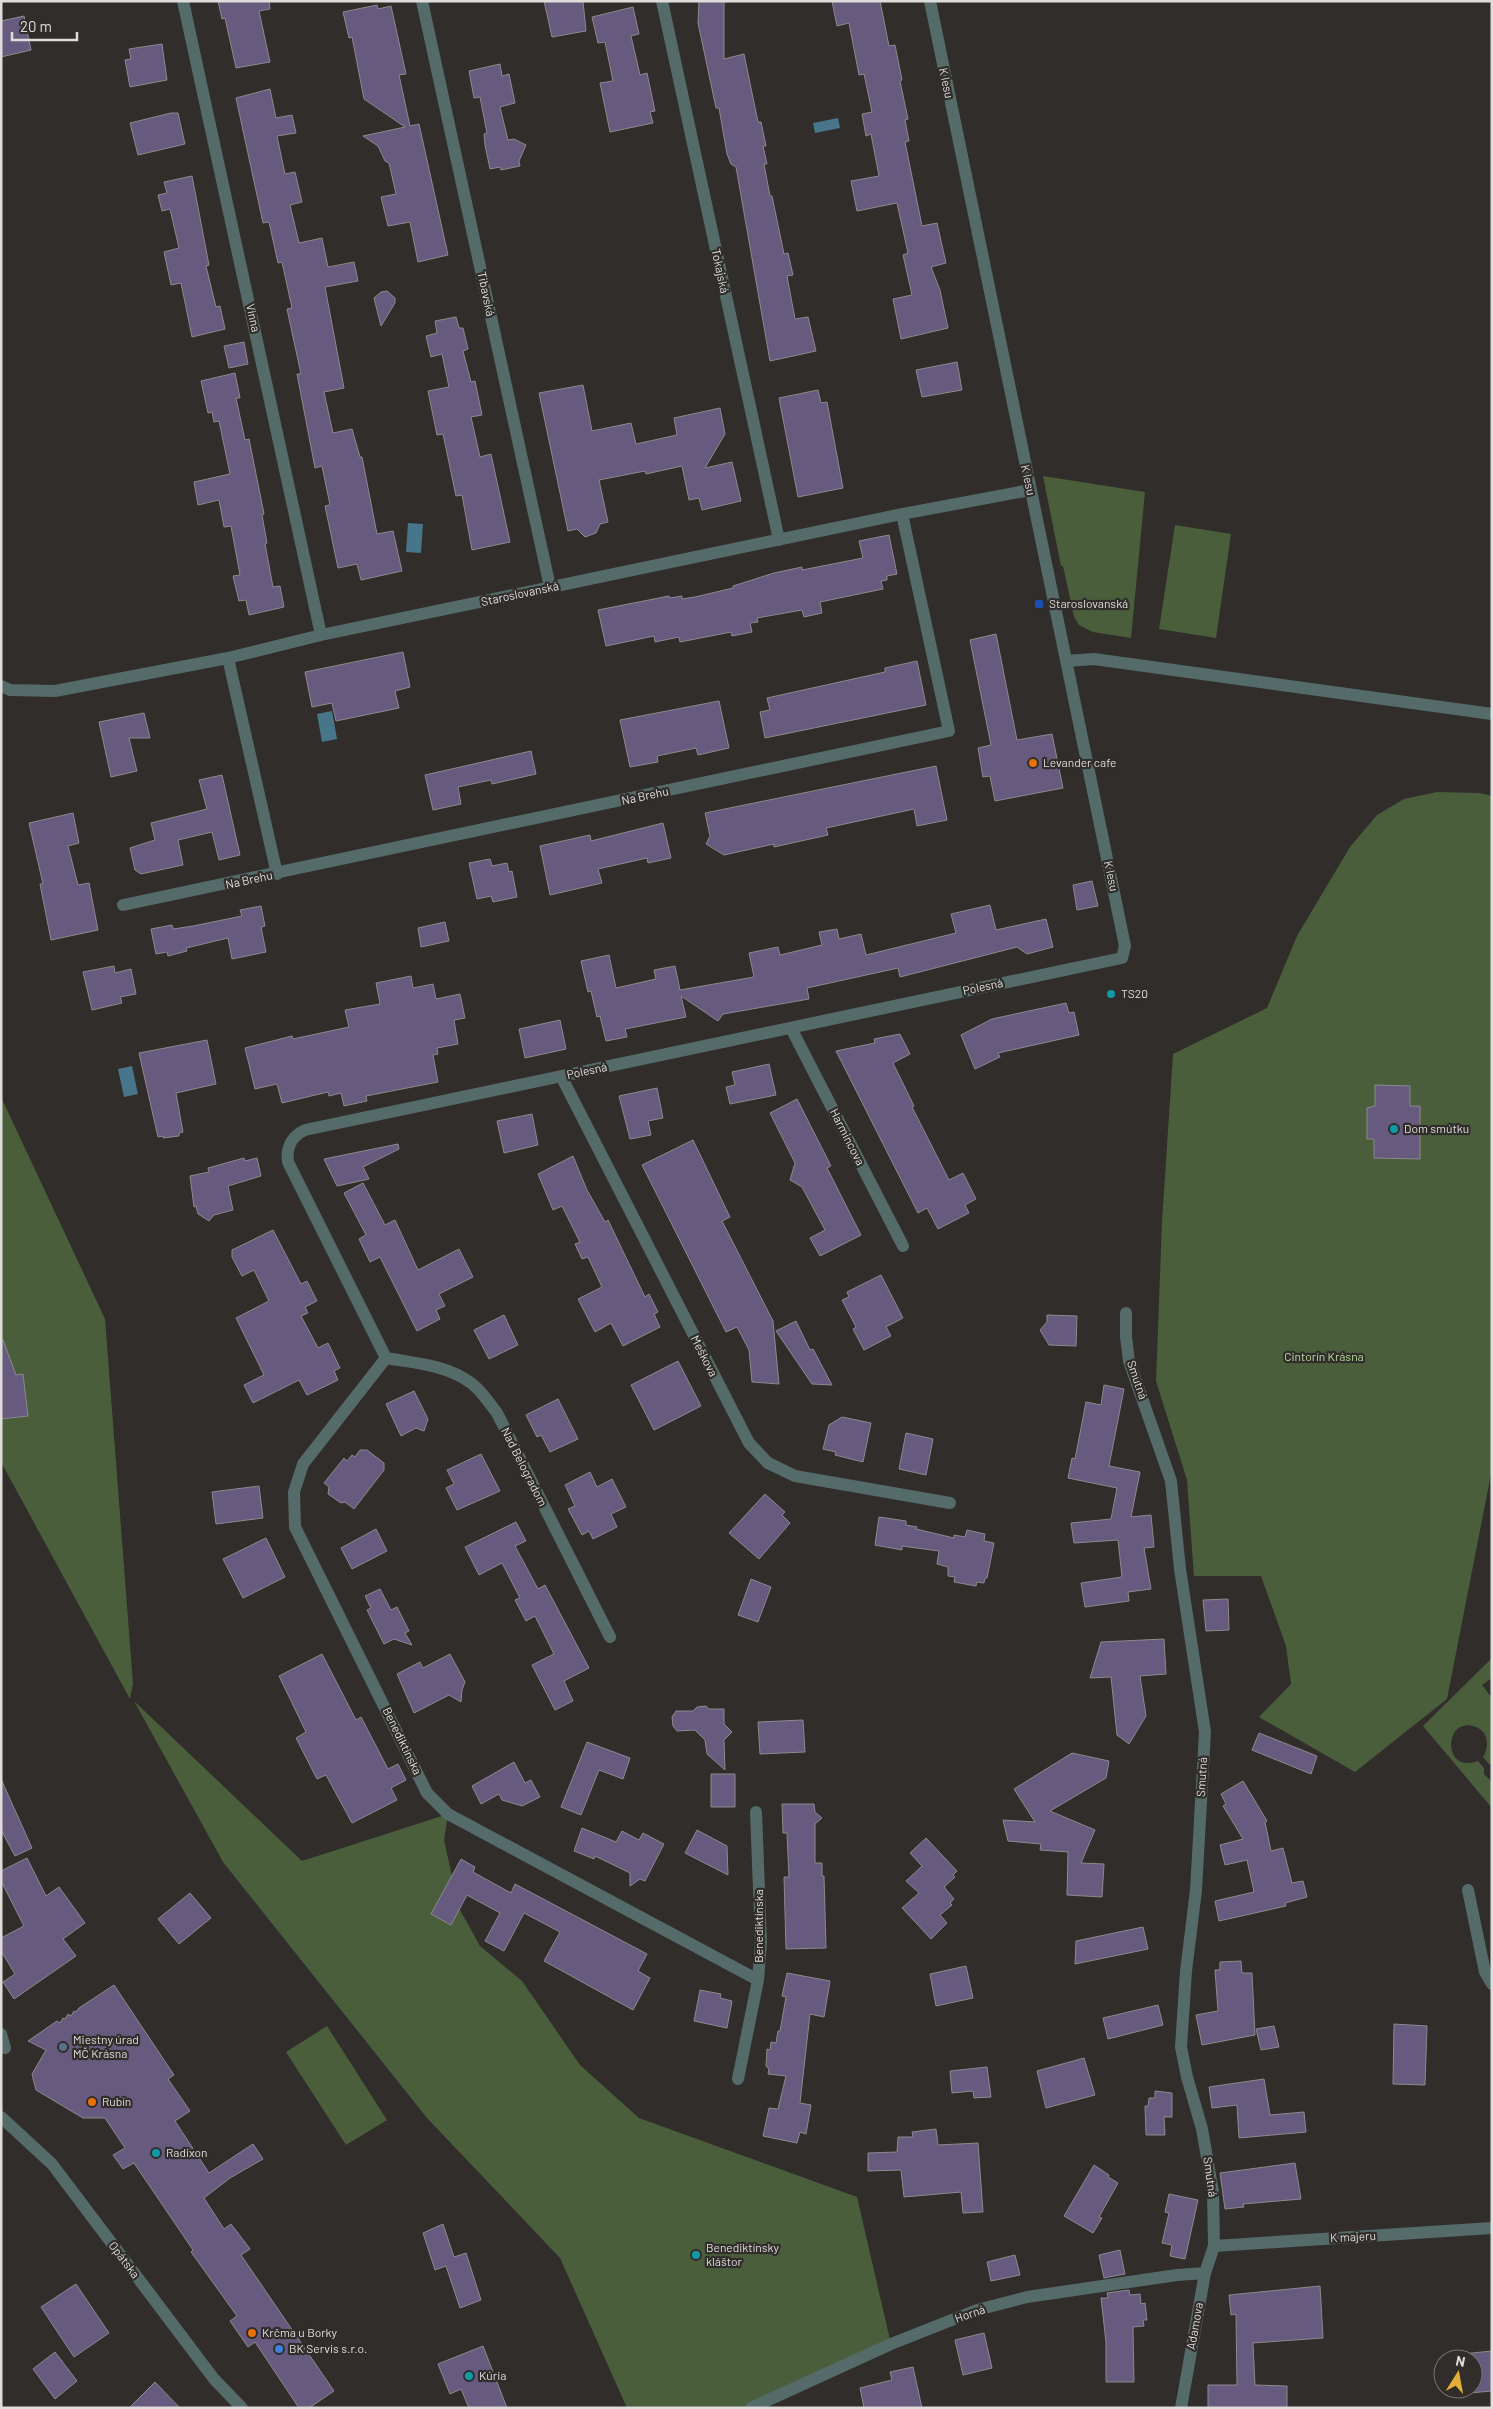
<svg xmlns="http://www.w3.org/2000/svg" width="1493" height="2409" viewBox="0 0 1493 2409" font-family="Barlow,sans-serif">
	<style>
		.green { fill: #4a5e3b }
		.water { fill: #47768a }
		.building { fill: #675a7f; stroke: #8b8a8d }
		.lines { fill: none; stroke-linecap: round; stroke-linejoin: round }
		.minor { stroke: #546b69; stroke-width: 12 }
		.transit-dot { fill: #1a4fb4; stroke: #302d2b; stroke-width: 2 }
		.food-dot { fill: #e8710a; stroke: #302d2b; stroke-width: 2 }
		.culture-dot { fill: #0f9aa8; stroke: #302d2b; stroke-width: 2 }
		.service-dot { fill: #5c6f8a; stroke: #302d2b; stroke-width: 2 }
		.shop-dot { fill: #3f7fe0; stroke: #302d2b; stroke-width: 2 }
		.labels { text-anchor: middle; stroke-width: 4.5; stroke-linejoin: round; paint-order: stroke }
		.street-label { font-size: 12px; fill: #dfdddc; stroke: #302d2b }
		.poi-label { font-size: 12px; fill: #dfdddc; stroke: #302d2b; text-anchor: start }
		.park-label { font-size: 12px; fill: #b9dc9f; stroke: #302d2b }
	</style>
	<rect width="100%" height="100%" fill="#302d2b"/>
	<path class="green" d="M1043,476l102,16 -14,146 -38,-6 -14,-7 -5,-8 -11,-51h-2z
		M1175,525l56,9 -15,104 -57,-9z
		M1437,792l42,1 13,3v673l-45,230 -92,73 -96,-55 32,-33 -5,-38 -25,-70h-67l-7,-96 -31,-99 6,-159 11,-168 94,-46 30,-72 53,-89 27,-32 27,-16z
		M1,1097l104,222 28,365 -3,15 -129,-237z
		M1492,1658v20l-10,7 10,13v66h-3l-6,-7c6,-10 6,-25 -7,-30 -32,-13 -35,48 2,34l6,7v6l8,8v26l-69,-82z
		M134,1701l168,160 146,-47 -4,26 15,68 21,38 42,35 58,84 59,53 218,79 34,147 -140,64h-124l-67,-150 -133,-140 -204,-256z
		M327,2026l60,94 -41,25 -60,-93z"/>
	<path class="water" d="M838,118l2,10 -25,5 -2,-10z
		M408,523l15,1 -2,29 -15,-1z
		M332,711l5,28 -15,3 -5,-28z
		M132,1066l6,28 -14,3 -6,-28z"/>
	<path class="building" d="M218,1h51l1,8 -11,2 11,51 -34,6 -11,-50 -3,1z
		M544,1h39l3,30 -34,6z
		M699,1h25v58l20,-5 14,68h3l5,24h-3l4,18h-3l6,32h2l12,58 4,-1 5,22 -6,1 8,43 13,-2 8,34 -46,10 -34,-194 -5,-3 -4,-10 -8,-46h-3l-18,-85z
		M832,1h48l9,45 6,-1 7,35 -2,1 8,38 -3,1 4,21 -4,1 17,84 15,-3 9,40 -15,4 9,23 8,38 -47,11 -8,-40 19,-4 -9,-40 5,-2 -11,-50 -40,8 -6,-30 28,-5 -8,-42 -5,2 -4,-22 10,-2 -8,-38 -5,1 -10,-52 -12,3z
		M377,5l1,4 13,-3 15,68 -7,1 11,51 9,-2 29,131 -30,7 -8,-40 -22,4 -7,-29 15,-3 -7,-31 -4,-2 -7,-15 -15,-10 42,-9 -41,-28 -12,-62 -3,1 -6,-26z
		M633,7l6,27 -8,2 9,39 7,-2 8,38 -5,1 3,11 -43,9 -10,-49 13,-2 -8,-39 -7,1 -6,-26z
		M24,16l7,34 -30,7v-36z
		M162,44l5,36 -37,7 -5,-27 6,-1 -2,-10z
		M500,64l2,12 7,-2 6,29 -15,4 8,33 6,-1 12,6 -7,16 1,5 -19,4 -1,-3 -10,2 -5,-24 -1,-11 3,-1 -7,-36 -6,1 -5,-27z
		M270,89l6,29 16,-3 4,18 -19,3 8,38 10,-2 7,30 -12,3 9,38 23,-5 6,29 26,-5 4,19 -33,6 19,101 -20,4 9,41 19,-4 8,28h2l15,77 16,-3 9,40 -41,9 -4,-16 -19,4 -13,-62 5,-1 -8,-39 -7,2 -18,-94h4l-14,-65 5,-1 -10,-46 -4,1 -9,-41 -6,1 -27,-125z
		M171,113h7l7,31 -47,11 -8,-32z
		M192,176l17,89 -3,1 10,41 4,-1 5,23 -33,8 -11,-54 -10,2 -7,-33 15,-4 -9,-39 -8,2 -4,-16 9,-2 -3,-11z
		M387,291l8,7v5l-14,23 -7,-28 7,-6z
		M456,317l3,11h4l5,21 -5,2 8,31 4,-1 7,34 -11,2 9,40 11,-3 19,88 -38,8 -10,-55 -6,1 -13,-62 -6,1 -9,-44 21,-4 -7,-33 -11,3 -5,-21 11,-3 -2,-12z
		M244,342l4,22 -19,4 -5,-22z
		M957,362l5,28 -40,7 -6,-27z
		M235,373l5,25h-4l9,42 4,-1 15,75 -2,1 5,28 -2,1 8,43 7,-1 4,21 -35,8 -3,-15 -7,1 -6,-25 7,-1 -9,-49 -7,1 -5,-27 -21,5 -4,-23 36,-8 -11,-53 -5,1 -2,-10 -4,1 -7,-32z
		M583,385l9,46 39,-8 5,21 41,-9 -3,-17 46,-10 5,26 -20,34 27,-6 9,39 -39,9 -3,-12 -10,2 -7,-34 -36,8 -1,-3 -46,9 9,42 -8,2 -4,9 -11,4 -8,-8 -9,2 -29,-138z
		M818,390l3,13 6,-1 16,86 -45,9 -19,-99z
		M889,535l8,39 -10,2v4l-6,1 2,8 -63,13 2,11 -18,4 -2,-7 -45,8 1,4 -8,1 2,9 -20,4 -1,-4 -51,10 -1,-5 -24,5 -1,-6 -48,10 -8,-36 71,-14 1,2 12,-2v3l13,-2 38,-9v-2l41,-13 28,-6v3l61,-12 -4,-17z
		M996,634l21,106 35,-6 11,54 -68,13 -5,-25 -7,1 -5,-29 13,-3 -21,-105z
		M403,652l7,35 -15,4 4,17 -63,13 -4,-18 -20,4 -7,-35z
		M917,661l9,44 -161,33 -5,-26 10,-2 -3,-12 118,-26v-4z
		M719,701l10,47 -31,7 -2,-7 -39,8 1,6 -28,5 -10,-47z
		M144,713l6,25h-21l8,33 -26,6 -12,-55z
		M531,751l5,23 -44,10 -1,-4 -33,7 3,17 -28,6 -8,-35z
		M936,766l11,54 -30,6 -3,-17 -88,19 2,7 -54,12v-3l-50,11 -18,-11 4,-8 -5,-23z
		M222,775l18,80 -21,5 -7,-28 -34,8 5,25 -42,9 -6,-4 -5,-22 25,-8 -4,-17 56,-14 -8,-29z
		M73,813l6,30 -11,3 10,39 11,-2 9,47 -47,10 -11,-56h3l-14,-61z
		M663,823l8,35 -23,5 -1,-5 -49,11 4,14 -52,12 -10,-49 50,-11 1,6z
		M490,859l2,7 15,-3 2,9 3,-1 5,26 -24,5 -2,-6 -14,3 -8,-36z
		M1092,881l6,25 -21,4 -4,-25z
		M990,905l6,25 50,-11 7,28 -26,7 -10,-7 -117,30 -2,-9 -91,20 2,11 -86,15 -5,7 -37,-25 5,21 -61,12 2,8 -21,4 -6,-25 -3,1 -6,-26 -3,1 -7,-31 28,-6 7,33 40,-9 -2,-9 21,-4 5,24 74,-13 -5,-24 29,-6 2,8 42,-10 -3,-13 18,-3 2,10 22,-5 5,21 90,-22 -5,-19z
		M261,906l4,20 -4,1 5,25 -34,7 -4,-21 -42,10 1,3 -19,5 -1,-4 -11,2 -5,-25 21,-4 1,4 20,-3 49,-10 -2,-6z
		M445,922l4,19 -28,6 -3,-19z
		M114,966l1,7 16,-4 5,25 -16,3 2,6 -30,7 -9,-38z
		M411,976l2,12 20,-4 3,15 24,-5 5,24 -11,2 4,24 -21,4 1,6 -5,1 5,27 -72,14 1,5 -23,5 -3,-13 -12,3 -1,-4 -46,11 -5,-19 -22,5 -10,-41 47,-12 1,3 56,-12 -4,-17 35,-6 -4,-21z
		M1066,1003l3,10 5,-1 5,23 -81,18 2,4 -25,12 -14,-34 31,-16z
		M560,1020l6,29 -41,9 -6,-29z
		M900,1034l10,20 -17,9 21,43 -2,1 37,73 14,-7 13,26 -11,6 4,8 -31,16 -11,-21 -9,5 -82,-162 39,-8 -1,-4z
		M207,1040l9,44 -40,9 7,39 -4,1v3l-16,2v-2l-5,1 -19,-84z
		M769,1064l7,31 -46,9 -4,-17 9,-2 -3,-13z
		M1375,1085l35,1v20h10v53l-46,-1v-19h-7v-31l8,-2z
		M657,1088l6,30 -15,3 3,14 -21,4 -11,-43z
		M797,1099l34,67 -4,2 34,67 -41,21 -10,-18 15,-8 -23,-43 -12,-7 5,-17 -25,-50z
		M532,1114l6,31 -34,8 -7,-32z
		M693,1140l37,77 -8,4 51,100 6,63 -27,-2 -3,-32 -12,-23 -11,5 -84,-167z
		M398,1144l1,5 -36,18 6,12 -32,7 -13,-27z
		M573,1156l14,34 18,32 3,-2 37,77 4,-3 9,18 -4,2 6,13 -37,19 -12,-23 -16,9 -17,-33 24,-12 -14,-30 -6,2 -7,-15 5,-2 -18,-36 -9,4 -15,-36z
		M244,1158l1,3 12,-3 4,18 -33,10 5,24 -19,5 -5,6 -11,-7 -2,-8 -2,1 -4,-31 19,-4 -1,-4z
		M363,1183l22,42 10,-5 23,50 41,-21 14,28 -34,17 6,12 -9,4 4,9 -23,12 -37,-74 -10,5 -11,-23 7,-4 -22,-42z
		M273,1230l28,54 6,-3 10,20 -12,6 3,6 -7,3 17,32 10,-5 12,25 -6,3 4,9 -31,15 -8,-15 -46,23 -9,-18 20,-10 -28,-57 33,-17 -15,-31 -12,6 -10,-19v-7z
		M881,1275l22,43 -17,9 5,9 -27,14 -11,-21 3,-2 -14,-27 7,-3 -2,-5z
		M504,1315l14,30 -29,14 -15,-29z
		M1047,1315l30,1 -1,30 -27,-1 -9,-15 7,-8z
		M796,1321l14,29 3,-1 19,36 -20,-1 -36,-53z
		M1,1340h2l13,35 7,-1 5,42 -27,3z
		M678,1361l23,45 -47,24 -23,-45z
		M1104,1385l20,4 -15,77 31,6 -9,45 20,-2 3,32 -10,1 7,41 -23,3 1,9 -44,6 -4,-24 41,-6 -4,-37 -44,3 -3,-20 40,-4 6,-31 -49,-10 4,-20 3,1 11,-57 15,3z
		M414,1391l14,28 -4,12 -8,-3 -15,8 -15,-32z
		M558,1399l20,40 -28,13 -9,-17 -4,2 -11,-22z
		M842,1417l29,6 -8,39 -28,-7 1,-3 -13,-3 6,-24z
		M906,1433l27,6 -7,36 -27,-6z
		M360,1450h7l17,13v7l-30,39 -9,-7 -4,1 -13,-9 1,-7 -5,-4 20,-25 3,3 5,-6 3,2z
		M481,1454l19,37 -43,19 -11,-22 8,-4 -7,-14z
		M590,1472l7,15 15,-8 14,28 -15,7 6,13 -24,12 -4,-8 -7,4 -9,-17 -5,-9 7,-3 -10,-21z
		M259,1486l4,32 -47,6 -4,-32z
		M765,1494l20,18 -3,3 8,8 -31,36 -30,-26z
		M879,1517l27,4v4l11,2 -1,2 38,9v-3l11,2 2,-7 18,4 -1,7 10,2 -7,35h-2l-1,5 -7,-1 -1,4 -22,-4 1,-5 -7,-1v-9l-11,-3 2,-13 -37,-5v4l-27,-5z
		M516,1522l10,19 -11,5 23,43 7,-4 44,83 -25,13 9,20 -18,9 -23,-45 22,-11 -19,-38 -9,5 -11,-21 5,-2 -18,-35 -23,12 -14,-28z
		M376,1529l11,22 -35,18 -11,-21z
		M266,1538l19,39 -42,21 -20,-39z
		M751,1579l20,8 -13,35 -20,-7z
		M380,1589l11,21 6,-3 12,24 -4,2 7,12 -18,-6 -10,5 -17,-34 4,-2 -6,-12z
		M1228,1599l1,31 -23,1 -3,-31z
		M1164,1639l2,35 -26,2 6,40 -17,28 -12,-9 -6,-58 -21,1 11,-36z
		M322,1654l34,66 5,-3 27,52 10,-5 8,16 -15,8 6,12 -45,23 -26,-48 -9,4 -21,-41 10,-6 -27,-56z
		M450,1654l15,28 -3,8 -1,12 -12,-7 -35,18 -17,-39 23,-12 3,6z
		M706,1706l3,3h15v15l8,8 -8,8 1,30 -18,-16 -2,-14 -10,-10 -18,1 -4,-5 -1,-9 4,-6h17l4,-4z
		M803,1720l2,32 -45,2 -2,-32z
		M1259,1733l58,23 -6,18 -59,-24z
		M587,1742l43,16 -7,21 -24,-9 -18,45 -20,-8z
		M1072,1753l37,8 -3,17 -56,33 45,19 -14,33 23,1 -2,33 -35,-2 1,-43 -28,-2 1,-6 -33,-3 -5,-21 32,2 -21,-33z
		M514,1762l11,21 6,-3 9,17 -18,9 -20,-6 -3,-6 -18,10 -9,-18z
		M711,1774h24v33h-24z
		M1,1779l31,69 -17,8 -14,-26z
		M1243,1781l24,40 -2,1 6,29 12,-3 9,35 11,-2 4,16 -22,6 1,3 -67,15 -4,-20 39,-9 -7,-32 -22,5 -5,-20 23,-6 -20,-33 3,-2 -5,-10z
		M782,1804h32l1,8 7,6 -7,6v39h7v13h2l2,72 -40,1 -2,-72h5l-2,-44h-4z
		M582,1828l34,14 6,-11 17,9 4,-7 21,11 -19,37 -5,-2 -10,7v-13l-35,-17 -1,3 -20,-8z
		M697,1830l30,16 1,29 -43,-22z
		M926,1838l31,33 -4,4 2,2 -11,10 10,12 -4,4 2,2 -12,10 7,8 -16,16 -29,-31 17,-15 -13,-12 16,-15 -12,-13z
		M27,1858l19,38 13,-9 26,36 -22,16 13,17 -62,43 -11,-17 12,-8 -14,-23v-13l23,-12 -23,-45v-10z
		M461,1859l14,8 -2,5 38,21 4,-9 132,70 -9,17 12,7 -17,32 -89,-49 16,-29 -36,-19 -20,38 -19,-10 15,-28 -33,-18 -16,30 -20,-11z
		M190,1893l21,25 -32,26 -21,-25z
		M1143,1927l5,22 -73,15 1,-23z
		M1241,1961l1,12h10l3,62 -53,10 -6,-30 22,-4 -3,-41h5v-8z
		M966,1966l7,32 -37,8 -6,-32z
		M787,1973l43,8 -6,36 -14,-3 -10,89 11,2 -5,29 -6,-2 -3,11 -34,-7 6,-28 9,1 8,-33 -18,-2 1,-5 -3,-3 1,-17 3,1 1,-8 5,1 2,-12h2l6,-34 -4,-1z
		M114,1985l60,90 -6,4 22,32 -15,10 34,52 44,-29 10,15 -33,19 -26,20 20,31 7,-5 19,25 -9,6 93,136 -25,17h-10l-44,-66 -7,5 -18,-26 7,-5 -46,-64 2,-2 -59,-87 -11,6 -10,-14 12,-7 -20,-30h-22l-47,-28 -4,-16 14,-24 -18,-9 29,-20 3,2 3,-5 2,1 3,-5 3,2 3,-5 2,1 3,-4z
		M700,1990l21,4 -1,4 12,3 -5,27 -33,-7z
		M1158,2005l5,20 -55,14 -5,-21z
		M1394,2024l33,2 -2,59 -32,-1z
		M1274,2026l5,21 -18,3 -5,-21z
		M1084,2058l11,37 -49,13 -9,-37z
		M987,2067l4,30 -17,1 -1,-7 -21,2 -2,-22z
		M1264,2079l6,36 34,-3 2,20 -67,6 -2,-33 -25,3 -3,-21z
		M1155,2091l17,2v24h-8l1,18h-19l-1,-29h3l1,-8h6z
		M936,2129l2,16 40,-2 5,69 -20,1 -2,-21 -57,5 -3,-27 -33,1v-18l29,-1 1,-15h15l-1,-5z
		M1295,2163l6,36 -58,5 1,3 -19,2 -5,-36z
		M1094,2165l15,10 -1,2 10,6 -19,34 3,1 -9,15 -29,-17z
		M1169,2194l29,6 -13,59 -15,-3 2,-11 -10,-2 7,-30 -4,-1z
		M443,2224l11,33 12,-4 15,47 -21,8 -14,-42 -11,4 -12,-37z
		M1120,2250l5,24 -21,4 -5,-23z
		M1015,2255l5,20 -29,6 -4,-19z
		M76,2284l33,49 -35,24 -33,-50z
		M1320,2286l3,52 -70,5 2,42 32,1v22h-79v-23h29l-1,-71 -5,1 -2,-20z
		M1129,2290l1,5 10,-1 1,10 4,-1 2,17h-4l1,6 -11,1 1,55h-28v-40l-5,-44h7l-1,-5z
		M984,2333l8,35 -29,7 -8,-35z
		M483,2346l24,62h-38l-8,-19 -11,5 -12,-30z
		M1492,2351v40l-46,4v-6h27v-30h-30v3l-1,-6z
		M55,2352l22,29 -22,18 -22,-30z
		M913,2367l9,41h-58l-4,-20 32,-8 -2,-8z
		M155,2382l25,26h-51z"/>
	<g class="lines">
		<path class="minor" d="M183,1l138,634
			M422,1l128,586
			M662,1l117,539
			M1066,661l28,-2 398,55
			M1,686l9,4 45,1 173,-33
			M277,874l-49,-216 93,-23 581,-121 128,-24
			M123,905l826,-174 -47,-217
			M791,1028l112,218
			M561,1076l188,367 19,20 27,13 155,27
			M1126,1313v24l3,24 42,120 9,88 25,163 -9,158 -10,81 -5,76 6,30 15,52 11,63 1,54 -9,27 -24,135
			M386,1358l-98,-196c-2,-15 3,-25 17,-32l817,-172 3,-12 -195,-945
			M386,1358l-83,106 -9,28 1,35 132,266 21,21 310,166 -20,99
			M386,1358c29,5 61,7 85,25 11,8 18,20 26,30l113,224
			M756,1812l5,130 -3,38
			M1468,1890l17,82 7,12
			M1,2034l4,14
			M1,2117l51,47 162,215 28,29
			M1214,2246l278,-18
			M751,2408l140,-64 86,-34 50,-13 150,-22 28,-2"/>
	</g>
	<rect class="transit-dot" x="1034" y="599" width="10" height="10" rx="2.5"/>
	<g class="food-dot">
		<circle cx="1033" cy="763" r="5"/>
		<circle cx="92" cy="2102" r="5"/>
		<circle cx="252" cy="2333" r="5"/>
	</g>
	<g class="culture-dot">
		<circle cx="1111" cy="994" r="5"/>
		<circle cx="1394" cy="1129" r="5"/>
		<circle cx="156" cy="2153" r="5"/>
		<circle cx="696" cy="2255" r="5"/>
		<circle cx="469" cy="2376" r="5"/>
	</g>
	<circle class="service-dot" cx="63" cy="2047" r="5"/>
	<circle class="shop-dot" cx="279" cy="2349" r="5"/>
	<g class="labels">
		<g class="street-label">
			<text transform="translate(946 83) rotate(78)" y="4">K lesu</text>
			<text transform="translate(720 271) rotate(78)" y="4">Tokajská</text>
			<text transform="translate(486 294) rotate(78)" y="4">Tibavská</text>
			<text transform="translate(253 318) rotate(78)" y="4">Vínna</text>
			<text transform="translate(1028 480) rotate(78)" y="4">K lesu</text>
			<text transform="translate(520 594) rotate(-12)" y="4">Staroslovanská</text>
			<text transform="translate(645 796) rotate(-12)" y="4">Na Brehu</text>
			<text transform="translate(1111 876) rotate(78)" y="4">K lesu</text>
			<text transform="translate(249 880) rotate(-12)" y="4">Na Brehu</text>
			<text transform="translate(983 987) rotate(-12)" y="4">Polesná</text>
			<text transform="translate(587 1071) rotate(-12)" y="4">Polesná</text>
			<text transform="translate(847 1137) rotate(63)" y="4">Harmincova</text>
			<text transform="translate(704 1356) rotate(63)" y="4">Meškova</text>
			<text transform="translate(1137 1380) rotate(71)" y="4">Smutná</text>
			<text transform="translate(524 1467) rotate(63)" y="4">Nad Belogradom</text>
			<text transform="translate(402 1741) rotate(64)" y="4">Benediktínska</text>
			<text transform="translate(1202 1777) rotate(-87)" y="4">Smutná</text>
			<text transform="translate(759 1926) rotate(-90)" y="4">Benediktínska</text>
			<text transform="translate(1210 2177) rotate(82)" y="4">Smutná</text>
			<text transform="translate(1353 2237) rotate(-3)" y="4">K majeru</text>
			<text transform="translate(124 2260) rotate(53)" y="4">Opátska</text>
			<text transform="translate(970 2314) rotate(-19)" y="4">Horná</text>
			<text transform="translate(1195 2326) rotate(-80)" y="4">Adamova</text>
		</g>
		<g class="poi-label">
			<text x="1049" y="608">Staroslovanská</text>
			<text x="1043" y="767">Levander cafe</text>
			<text x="1121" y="998">TS20</text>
			<text x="1404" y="1133">Dom smútku</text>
			<text x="73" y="2044">Miestny úrad<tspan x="73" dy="14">MČ Krásna</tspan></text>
			<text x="102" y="2106">Rubín</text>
			<text x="166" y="2157">Radixon</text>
			<text x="706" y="2252">Benediktínsky<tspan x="706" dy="14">kláštor</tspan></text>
			<text x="262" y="2337">Krčma u Borky</text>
			<text x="289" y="2353">BK Servis s.r.o.</text>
			<text x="479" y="2380">Kúria</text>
		</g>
		<g class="park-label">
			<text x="1324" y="1361">Cintorín Krásna</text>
		</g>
	</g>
	<rect width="1493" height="2409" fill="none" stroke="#dfdddc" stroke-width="5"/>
	<g transform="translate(1458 2374) rotate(11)"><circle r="24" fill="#302d2b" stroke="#767372"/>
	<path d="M0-4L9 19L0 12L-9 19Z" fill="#e3ae35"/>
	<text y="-8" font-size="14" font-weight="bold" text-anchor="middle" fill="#dfdddc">N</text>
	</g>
	<path d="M12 32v8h65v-8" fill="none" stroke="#dfdddc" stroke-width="2.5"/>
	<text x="20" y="32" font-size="15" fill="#dfdddc" stroke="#302d2b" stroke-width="4" paint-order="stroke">20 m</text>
</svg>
